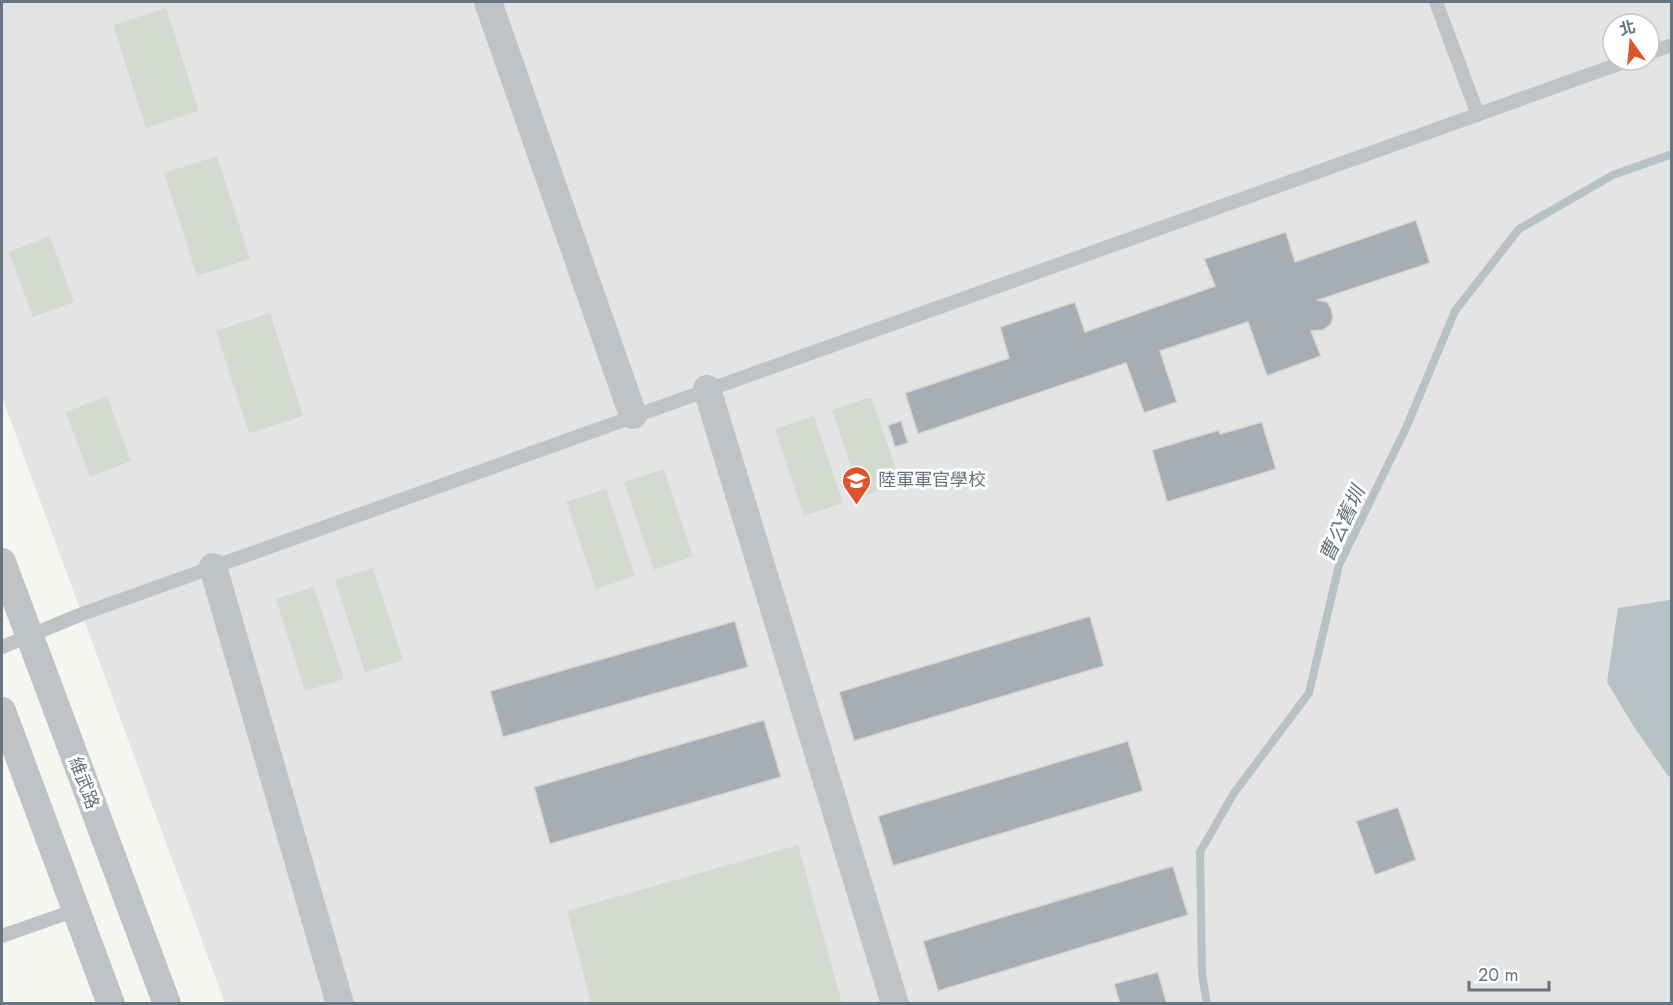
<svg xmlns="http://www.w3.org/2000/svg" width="1673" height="1005" viewBox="0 0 1673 1005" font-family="Jost,'Noto Sans TC',sans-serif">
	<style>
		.built { fill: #e3e4e3; fill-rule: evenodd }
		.green { fill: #d5dad1 }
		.water { fill: #b7c2c7 }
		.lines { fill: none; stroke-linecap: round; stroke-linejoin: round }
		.stream { stroke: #b7c2c7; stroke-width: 8 }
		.building { fill: #a6aeb3; stroke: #d7d7d5; stroke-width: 1.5 }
		.service { stroke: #bfc3c6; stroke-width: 14 }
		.minor { stroke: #bfc3c6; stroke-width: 28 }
		.labels { text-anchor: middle; stroke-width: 6; stroke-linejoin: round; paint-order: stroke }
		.poi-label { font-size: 18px; fill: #667582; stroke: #fff; text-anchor: start }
		.street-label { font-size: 18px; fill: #667582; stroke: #fff }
		.water-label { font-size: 20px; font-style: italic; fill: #61777f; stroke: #fff }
	</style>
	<rect width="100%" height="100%" fill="#f5f5f2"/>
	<path class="built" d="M2,2h1669v1001h-1446l-223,-606zM1613,24h36v36h-36z"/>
	<path class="green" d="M166,8l33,103 -53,17 -33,-103z
		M217,156l33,103 -53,17 -33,-103z
		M50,236l24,66 -41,15 -24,-65z
		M270,313l33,103 -54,17 -33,-102z
		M107,396l24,65 -41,16 -24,-65z
		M871,397l30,86 -40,14 -29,-87z
		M814,416l29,87 -39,13 -29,-87z
		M664,469l29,87 -39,14 -30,-88z
		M606,489l29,87 -39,13 -30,-87z
		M373,568l30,92 -38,12 -30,-92z
		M314,587l30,92 -39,12 -29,-92z
		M798,845l44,158h-251l-24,-92z"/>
	<path class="water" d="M1669,600h3l-1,177 -3,-1 -34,-49 -27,-45 11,-74z"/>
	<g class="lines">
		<path class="stream" d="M1207,1004l-5,-30 -2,-122 34,-59 75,-100 30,-128 67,-137 49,-117 64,-82 94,-54 59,-21"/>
	</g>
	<path class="building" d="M1416,220l14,43 -112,37 9,2 4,6 2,10 -2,6 -8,6 -12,1 10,25 -54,20 -19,-54 -88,29 17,51 -33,11 -18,-50 -208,71 -13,-41 104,-35 -9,-31 75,-25 10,30 130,-46 -11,-27 82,-27 9,30z
		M901,421l7,22 -13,4 -7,-22z
		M1262,422l14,47 -109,33 -15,-52 67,-20 1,4z
		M1090,616l14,50 -250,75 -15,-49z
		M735,621l13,46 -245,70 -13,-46z
		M764,720l17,57 -231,67 -16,-57z
		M1128,741l15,50 -250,75 -15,-50z
		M1398,807l18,53 -41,15 -19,-54z
		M1173,866l15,49 -250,76 -15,-50z
		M1158,972l9,32h-47l-6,-20z"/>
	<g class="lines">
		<path class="service" d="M1436,2l42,113
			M1649,53l23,-8
			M2,647l80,-33 1548,-554
			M2,936l74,-26"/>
		<path class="minor" d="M488,2l145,413
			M707,389l188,615
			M2,562l165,442
			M213,567l127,437
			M2,711l109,293"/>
	</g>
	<defs>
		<symbol id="university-pin" viewBox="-11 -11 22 30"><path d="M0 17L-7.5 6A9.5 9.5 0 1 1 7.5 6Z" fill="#db542c" stroke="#fff"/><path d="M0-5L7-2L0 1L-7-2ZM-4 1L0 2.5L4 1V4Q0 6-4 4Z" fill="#fff"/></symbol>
	</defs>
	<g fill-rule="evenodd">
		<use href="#university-pin" x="840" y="464" width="33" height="45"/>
	</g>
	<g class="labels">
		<g class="poi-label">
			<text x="878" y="486">陸軍軍官學校</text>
		</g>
		<g class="street-label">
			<text transform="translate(84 783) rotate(69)" y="6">維武路</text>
		</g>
		<g class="water-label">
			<text transform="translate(1342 524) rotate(-65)" y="7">曹公舊圳</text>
		</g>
	</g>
	<rect width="1673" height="1005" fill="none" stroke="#667582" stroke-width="6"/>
	<g transform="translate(1631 42) rotate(345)"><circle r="28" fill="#ffffff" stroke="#c2c8cd" stroke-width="1.5"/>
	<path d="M0-4.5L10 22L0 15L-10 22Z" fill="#db542c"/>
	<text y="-9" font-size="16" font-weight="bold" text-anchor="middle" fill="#667582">北</text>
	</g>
	<path d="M1469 981v9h80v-9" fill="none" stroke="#667582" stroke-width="3"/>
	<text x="1478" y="981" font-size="18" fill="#667582" stroke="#ffffff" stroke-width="4.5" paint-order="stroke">20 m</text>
</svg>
